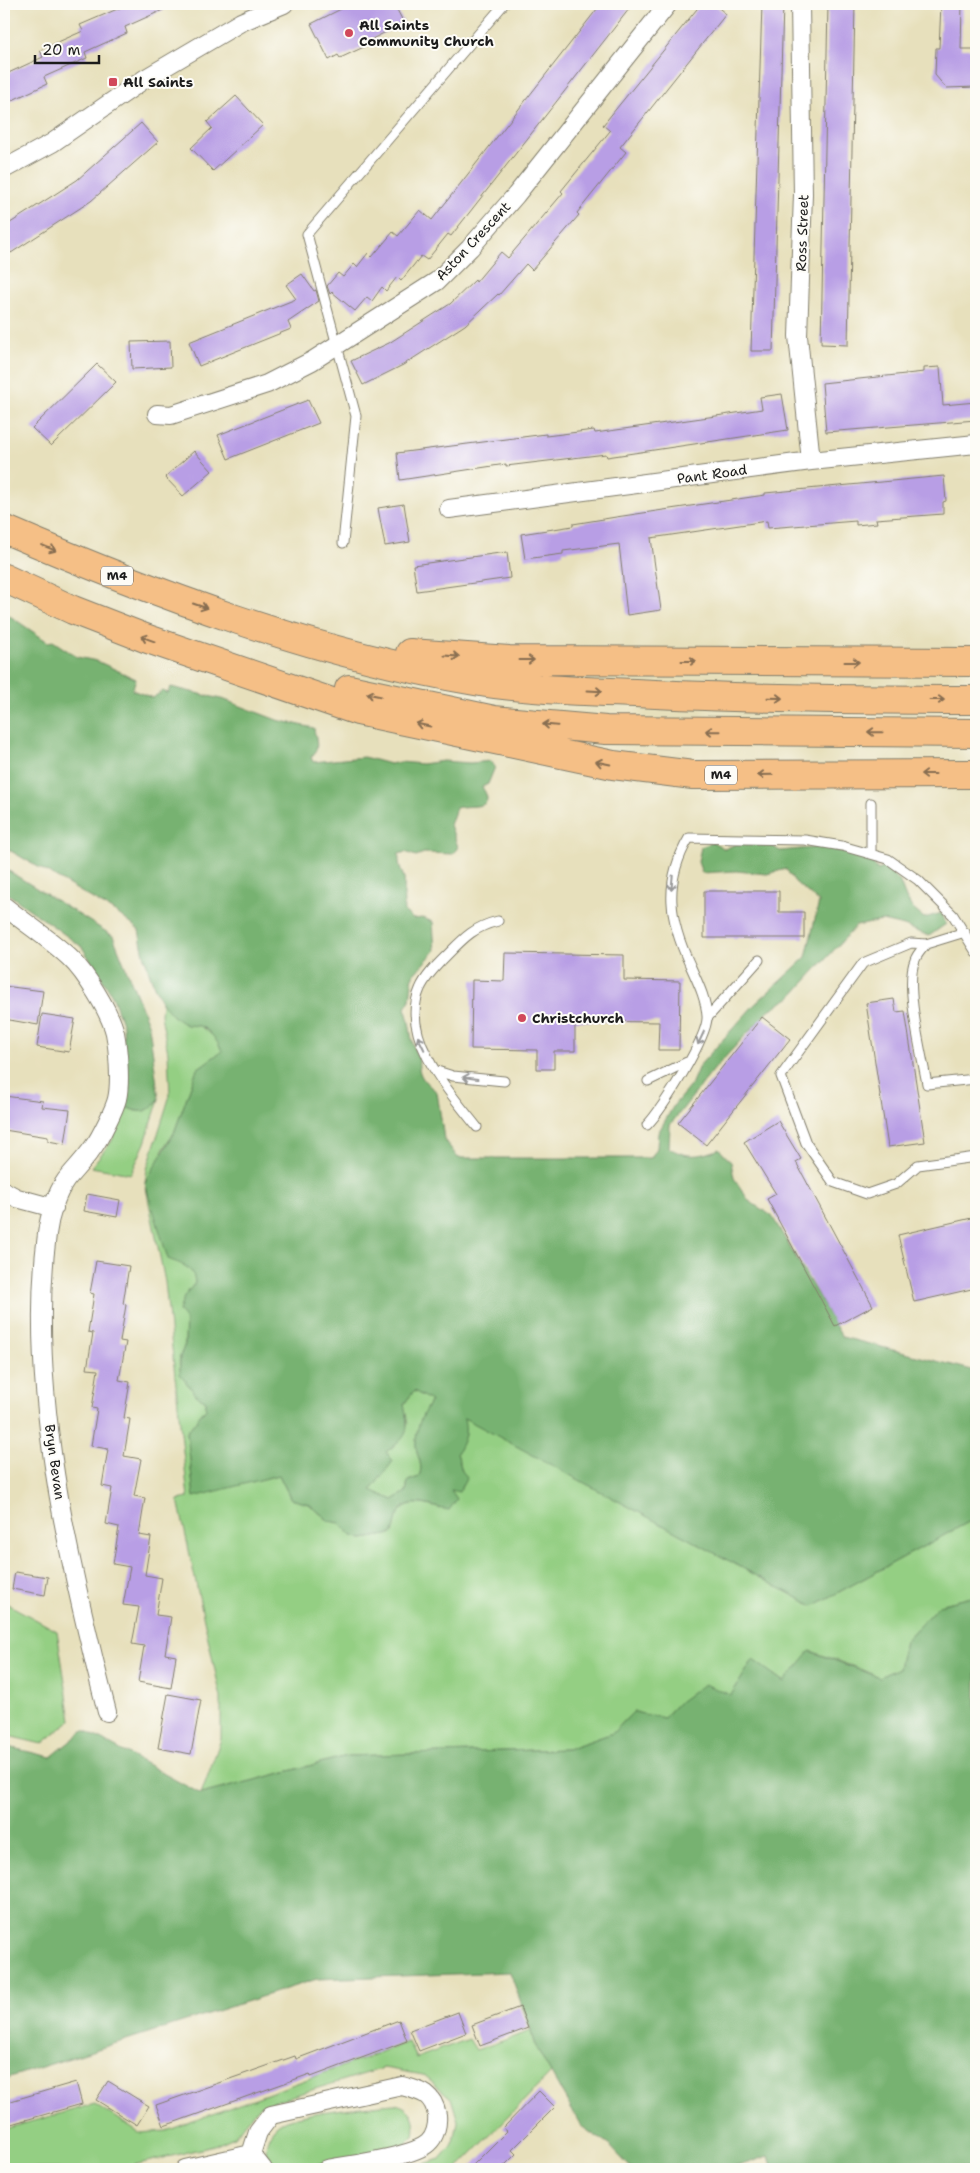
<svg xmlns="http://www.w3.org/2000/svg" width="980" height="2173" viewBox="0 0 980 2173" font-family="'Shantell Sans',sans-serif">
	<style>
		.green { fill: #94cf83; stroke: #587650 }
		.forest { fill: #77b271; stroke: #4a6746; fill-rule: evenodd }
		.building { fill: #b89ee5 }
		.lines { fill: none; stroke-linecap: round; stroke-linejoin: round }
		.service-casing { stroke: #827e6c; stroke-width: 11 }
		.minor-casing { stroke: #827e6c; stroke-width: 20 }
		.motorway-casing { stroke: #827e6c; stroke-width: 30 }
		.service { stroke: #fff; stroke-width: 9 }
		.minor { stroke: #fff; stroke-width: 18 }
		.motorway { stroke: #f5bf86; stroke-width: 28 }
		.oneway { stroke: #886e51 }
		.oneway2 { stroke: #999 }
		.poi-dot { fill: #d1495b; stroke: #fdfcf7; stroke-width: 2 }
		.labels { text-anchor: middle; stroke-width: 4; stroke-linejoin: round; paint-order: stroke }
		.shield { fill: #fdfcf7; stroke: #605f5e; stroke-width: 1 }
		.shield-label { font-size: 12px; font-weight: bold; fill: #1c1c1c }
		.poi-label { font-size: 14px; font-weight: bold; fill: #1c1c1c; stroke: #fdfcf7; text-anchor: start }
		.street-label { font-size: 14px; fill: #1c1c1c; stroke: #fdfcf7 }
	</style>
	<rect width="100%" height="100%" fill="#fdfcf7"/>
	<filter id="ink" filterUnits="userSpaceOnUse"><feTurbulence type="fractalNoise" baseFrequency=".02" numOctaves="2"/><feDisplacementMap in="SourceGraphic" scale="10" xChannelSelector="R" yChannelSelector="G"/><feConvolveMatrix kernelMatrix="1 2 1 2 8 2 1 2 1" color-interpolation-filters="sRGB"/></filter>
	<filter id="wash" filterUnits="userSpaceOnUse"><feTurbulence type="fractalNoise" baseFrequency=".0096" numOctaves="4" result="noise"/><feDisplacementMap in="SourceGraphic" scale="20" xChannelSelector="R" yChannelSelector="G"/><feGaussianBlur stdDeviation="1.12" result="paint"/><feColorMatrix in="noise" values="0 0 0 0 0 0 0 0 0 0 0 0 0 0 0 0 0 1.4 0 .05"/><feComposite in="paint" operator="in"/></filter>
	<g filter="url(#wash)">
		<rect width="100%" height="100%" fill="#e7e0bc"/>
		<path class="green" d="M162,1001l8,11 18,13 12,1 16,12 7,13 -26,18 -23,64 -12,18 24,115 9,9v8l-11,14c1,15 2,29 1,44 0,5 -3,10 -5,15 -4,19 11,35 26,45v7l-19,24 7,64 85,-21 12,24 18,5 20,17 11,2 12,13 11,3 29,-5c4,-7 3,-13 6,-19 8,-18 30,-10 43,-6l21,-38 -5,-18 5,-10 1,-26 350,189 163,-88v78l-37,9 -34,36 -6,27 -20,9 -24,-10 -44,-16 -27,31 -31,-22 -22,35 -51,6 -16,17 -31,-6 -20,21 -46,16 -220,7 -146,38 20,-55v-41l-43,-198 10,-2 -23,-216 -20,-99 2,-14 23,-74 -2,-42 -7,-38z
			M159,1099l-14,44 -14,31 -40,-7 21,-26 12,-35c17,8 22,8 35,-7z
			M414,1391l17,9c-7,12 -18,36 -14,50 2,11 6,16 2,27l-11,4 -2,11 -13,8 -23,-10 23,-29 -7,-9 22,-28 -4,-20z
			M4,1602l53,29 14,89 -29,24 -38,-9z
			M531,2031l3,12 17,30 -94,96h-50l33,-10 14,-17 4,-21 -7,-23 -28,-23 -39,-7 -125,38 -25,31 -20,9 -97,23h-113v-40l91,-25 44,29 27,-2 242,-89 8,16 53,-19 7,11z
			M394,2104c17,2 23,15 20,32l-13,12 -108,21c-5,0 -11,1 -15,-1 -19,-9 -13,-35 2,-45 18,-11 90,-17 114,-19z"/>
		<path class="forest" d="M4,612l44,30 5,-1 24,16 20,4 39,18 -4,11 21,8 9,-7 6,2 3,-6 54,13 52,20 37,8c1,10 7,21 -3,29l2,5 51,-5 26,7 10,-2 22,2 21,-3 27,2 21,-2 4,6 -7,17 -6,3c17,25 -14,17 -26,21l-6,17 8,22 -5,7 -29,-1 -8,3 -11,-4 -6,2c-1,10 2,15 5,24 1,3 -1,26 0,33l9,8 10,-1 10,4 2,29 -22,24 -3,25 -5,8c7,17 4,35 14,51 -2,17 6,23 18,33l7,47 14,19h193l6,-10 1,-15 16,-28 17,-20 8,-19 55,-61 52,-48 13,-55 -24,-20 -9,-13 -19,5 -31,-3 -34,2 -4,-11 3,-15 12,-5 12,7 13,-6 24,-3 18,11 31,-3 15,-4 35,12 11,6 6,8 5,-2 16,12 7,18 7,11 11,9 18,-5 4,11 -17,12 -25,-10 -22,-5 -26,5 -65,71 -22,13 -53,57 -46,58 -1,23c18,10 31,9 50,1l12,13 3,16 15,23 23,15 70,121 134,34v147l-163,88 -349,-188c3,15 1,21 -7,35l5,18 5,6 -8,15 -8,-2 6,9 -8,11c-16,-2 -42,-16 -51,5 -3,6 -2,12 -6,19l-29,5 -11,-3 -12,-13 -11,-2 -20,-17 -18,-5 -12,-24 -85,22 -7,-65 19,-24v-7l-10,-6 -16,-21v-17l5,-13 1,-24 -7,-9 5,-14 11,-14c-1,-16 -14,-19 -27,-24l-23,-76 29,-50 23,-64 25,-18c-5,-10 -12,-22 -23,-25 -4,-1 -8,0 -12,-1 -31,-12 -43,-66 -48,-95l-22,-17 -113,-66zM414,1391l17,10c-9,13 -16,28 -15,45 1,13 8,17 3,31l-11,4 -2,11 -13,8 -22,-10 22,-29 -7,-9c24,-17 23,-20 18,-48z
			M4,868l109,68 36,90 10,73c-12,15 -18,15 -35,7l2,-16 -3,-64 -11,-31 -30,-48 -78,-56z
			M976,1596v573h-203l-4,-13 -40,13h-97l-22,-23 -29,-20 -47,-83 -3,-12 -21,-59 -193,7 -313,100v-333l47,11 33,-27 117,64 146,-38 220,-7 46,-16 20,-21 31,6 16,-17 24,-17 27,11 22,-35 31,22 26,-31 69,26 20,-9 6,-27 34,-36z"/>
		<g id="blocks">
			<path class="building" d="M129,4h47l-51,23 2,6 -42,19 2,6 -43,19 3,7 -43,20v-29l39,-18 -3,-7 43,-19 -3,-6z
				M351,4h43l10,19 -40,20 2,3 -26,12 -2,-3 -9,5 -18,-36z
				M601,4h32l-182,232 -3,-2 -21,26 -6,-4 -20,25 -4,-4 -11,14 -4,-4 -10,14 -5,-4 -12,14 -23,-19 -2,2 -3,-8 11,-13 5,4 11,-13 3,3 11,-14 4,4 21,-25 5,4 22,-26 12,10z
				M701,4h13l12,10 -106,133 6,5 -49,61 2,2 -47,55 -6,-6 -27,31 -1,-1 -33,31 -62,40 -40,20 -12,-24 38,-18 61,-39 25,-24 1,2 25,-30 7,6 55,-65 -2,-2 49,-60 -7,-6z
				M762,4h21l-10,347h-22z
				M828,4h27l-7,341 -27,-1z
				M941,4h21l-1,45h15v38l-30,1 -11,-13 1,-27h3z
				M236,96l27,29 -50,46 -22,-23 21,-20 -5,-6z
				M141,123l17,19 -67,59 -80,52 -7,-10v-16l73,-47z
				M302,274l12,17 2,-1 3,11 -31,21 3,7 -92,37 -10,-24 107,-43 -10,-14z
				M170,341l1,26 -39,2 -1,-27z
				M97,364l19,18 -65,64 -19,-18z
				M940,367l3,38 33,-3v18l-150,12 -4,-49 102,-11v-4z
				M782,394l6,36 -181,27 -1,-3 -100,12v-2l-106,16 -3,-27 149,-19v2l48,-6 1,3 128,-18 39,-6 -2,-12z
				M308,400l11,23 -91,36 -10,-24z
				M194,451l18,20 -29,25 -18,-19z
				M944,476l2,25 -3,1v12l-67,5 1,4 -21,2v-4l-88,7 -1,-7 -116,17 10,72 -34,5 -8,-71 -56,7v3l-38,5 -4,-25 52,-8v-2l43,-7 149,-22v-2z
				M404,504l6,38 -25,4 -7,-38z
				M507,552l3,26 -93,13 -4,-26z
				M704,891h75v21h25v26h-100z
				M505,953l119,2v25l56,1 -1,69h-21l1,-28 -84,-1v30h-21v18h-17v-19l-66,-1 1,-69 32,1z
				M4,986l39,5 -5,34 -34,-6z
				M894,999l2,13 9,-1 20,131 -37,5 -22,-144z
				M42,1014l33,5 -6,33 -32,-5z
				M762,1017l28,22 -84,106 -28,-22z
				M4,1096l39,5 -1,6 28,3 -5,34 -17,-3v-4l-44,-7z
				M778,1121l23,38 -5,3 77,144 -38,20 -68,-127 9,-5 -32,-52z
				M87,1194l33,6 -3,17 -33,-6z
				M976,1217v71l-62,14 -16,-67z
				M96,1261l33,5 -6,38 3,1 -6,36 6,1 -7,38 11,2 -6,36 6,1 -6,37 17,3 -7,37 11,2 -6,37 12,2 -6,38 17,3 -6,37 15,2 -6,37 11,2 -5,32 -33,-6 6,-36 -12,-2 7,-37 -16,-2 7,-38 -17,-3 6,-37 -13,-3 6,-36 -10,-2 6,-37 -17,-3 6,-37 -5,-1 6,-38 -11,-1 6,-36 -5,-1 6,-38 -4,-1z
				M15,1572l33,5 -3,18 -33,-6z
				M168,1694l33,6 -10,54 -33,-6z
				M520,2007l8,21 -48,18 -8,-21z
				M458,2012l8,21 -47,18 -9,-21z
				M399,2020l8,21 -96,36 -1,-3 -146,52 -8,-21 139,-49 1,3z
				M108,2081l41,25 -12,19 -41,-25z
				M76,2082l6,22 -78,22v-23z
				M539,2091l16,16 -43,43 4,4 -15,15h-32l38,-38 -4,-3z"/>
		</g>
	</g>
	<g filter="url(#ink)">
		<use href="#blocks" fill-opacity="0" stroke="#827e6c" stroke-width="1"/>
		<g class="lines">
			<defs>
				<path id="service" d="M343,543l13,-127 -49,-182 197,-230
					M871,803v51
					M965,932l-39,12 -15,-1 -48,20 -82,113 25,67 27,39 34,12 29,-10 22,-19 58,-8
					M926,944c-4,5 -9,10 -11,16 -11,25 7,95 12,124l49,-5
					M708,1017l51,-57
					M437,1071l16,5 51,5
					M648,1081l39,-19
					M647,1125c15,-15 62,-90 60,-109 -1,-18 -10,-35 -17,-51 -21,-45 -27,-83 -1,-127l116,2 37,6 46,13 30,21 35,35 23,37
					M477,1127c-27,-34 -78,-91 -57,-138 5,-12 16,-23 25,-32 18,-18 28,-30 53,-36"/>
				<path id="minor" d="M800,4l3,190 -5,142 13,125
					M4,169l48,-26 94,-65 95,-56 43,-18
					M157,414l14,1 96,-31 45,-23 125,-80 33,-33 46,-53 152,-191
					M449,509l362,-48 165,-17
					M4,906c21,17 46,33 66,52 15,14 40,54 45,75 3,16 6,49 2,66 -2,9 -17,39 -23,47 -8,12 -19,23 -28,34 -10,14 -17,37 -19,54 -20,153 22,330 60,478
					M4,1191l13,7 37,10
					M251,2154l7,-22 13,-17 131,-29c19,5 31,7 35,29 1,10 -2,22 -9,28 -15,14 -79,22 -101,26
					M251,2154l12,15
					M185,2169l66,-15"/>
				<path id="motorway" d="M4,529c151,65 308,124 471,152 53,9 107,10 160,12 114,6 227,7 341,7
					M4,578l69,32 72,28 213,73 255,54 80,10 283,-1
					M410,653l99,7 467,2
					M349,689l145,31 112,10 370,3"/>
			</defs>
			<use href="#service" class="service-casing"/>
			<use href="#minor" class="minor-casing"/>
			<use href="#motorway" class="motorway-casing"/>
			<use href="#service" class="service"/>
			<use href="#minor" class="minor"/>
			<use href="#motorway" class="motorway"/>
		</g>
		<defs><path id="oneway-shaft" d="M-6 0H5M1.5-3L5.5 0L1.5 3" fill="none" stroke-width="1.6" stroke-linecap="round" stroke-linejoin="round" transform="scale(1.25)"/></defs>
		<g class="oneway">
			<use href="#oneway-shaft" transform="translate(49 548) rotate(23)"/>
			<use href="#oneway-shaft" transform="translate(200 606) rotate(19)"/>
			<use href="#oneway-shaft" transform="translate(148 639) rotate(-160)"/>
			<use href="#oneway-shaft" transform="translate(452 656) rotate(4)"/>
			<use href="#oneway-shaft" transform="translate(527 660)"/>
			<use href="#oneway-shaft" transform="translate(689 661)"/>
			<use href="#oneway-shaft" transform="translate(852 662)"/>
			<use href="#oneway-shaft" transform="translate(595 691) rotate(3)"/>
			<use href="#oneway-shaft" transform="translate(374 695) rotate(-168)"/>
			<use href="#oneway-shaft" transform="translate(775 698) rotate(1)"/>
			<use href="#oneway-shaft" transform="translate(937 700)"/>
			<use href="#oneway-shaft" transform="translate(423 725) rotate(-168)"/>
			<use href="#oneway-shaft" transform="translate(550 725) rotate(-175)"/>
			<use href="#oneway-shaft" transform="translate(713 731) rotate(-179)"/>
			<use href="#oneway-shaft" transform="translate(875 732) rotate(-179)"/>
			<use href="#oneway-shaft" transform="translate(603 763) rotate(-169)"/>
			<use href="#oneway-shaft" transform="translate(928 774) rotate(-180)"/>
			<use href="#oneway-shaft" transform="translate(765 775) rotate(179)"/>
		</g>
		<g class="oneway2">
			<use href="#oneway-shaft" transform="translate(672 883) rotate(95)"/>
			<use href="#oneway-shaft" transform="translate(701 1038) rotate(115)"/>
			<use href="#oneway-shaft" transform="translate(421 1043) rotate(-116)"/>
			<use href="#oneway-shaft" transform="translate(470 1078) rotate(-172)"/>
		</g>
	</g>
	<g class="poi-dot">
		<circle cx="349" cy="33" r="5"/>
		<rect x="108" y="77" width="10" height="10" rx="2.5"/>
		<circle cx="522" cy="1018" r="5"/>
	</g>
	<g class="labels">
		<g class="shield">
			<rect x="101" y="566.5" width="32" height="19" rx="4"/>
			<rect x="705" y="765.5" width="32" height="19" rx="4"/>
		</g>
		<g class="shield-label">
			<text x="117" y="580">M4</text>
			<text x="721" y="779">M4</text>
		</g>
		<g class="poi-label">
			<text x="359" y="30">All Saints<tspan x="359" dy="16">Community Church</tspan></text>
			<text x="123" y="87">All Saints</text>
			<text x="532" y="1023">Christchurch</text>
		</g>
		<g class="street-label">
			<text transform="translate(802 233) rotate(-88)" y="5">Ross Street</text>
			<text transform="translate(473 241) rotate(-47)" y="5">Aston Crescent</text>
			<text transform="translate(712 474) rotate(-8)" y="5">Pant Road</text>
			<text transform="translate(55 1462) rotate(82)" y="5">Bryn Bevan</text>
		</g>
	</g>
	<rect width="980" height="2173" fill="none" stroke="#fdfcf7" stroke-width="20"/>
	<path d="M35 55v8h64v-8" fill="none" stroke="#1c1c1c" stroke-width="2.5"/>
	<text x="42" y="55" font-size="15" fill="#1c1c1c" stroke="#fdfcf7" stroke-width="4" paint-order="stroke">20 m</text>
</svg>
